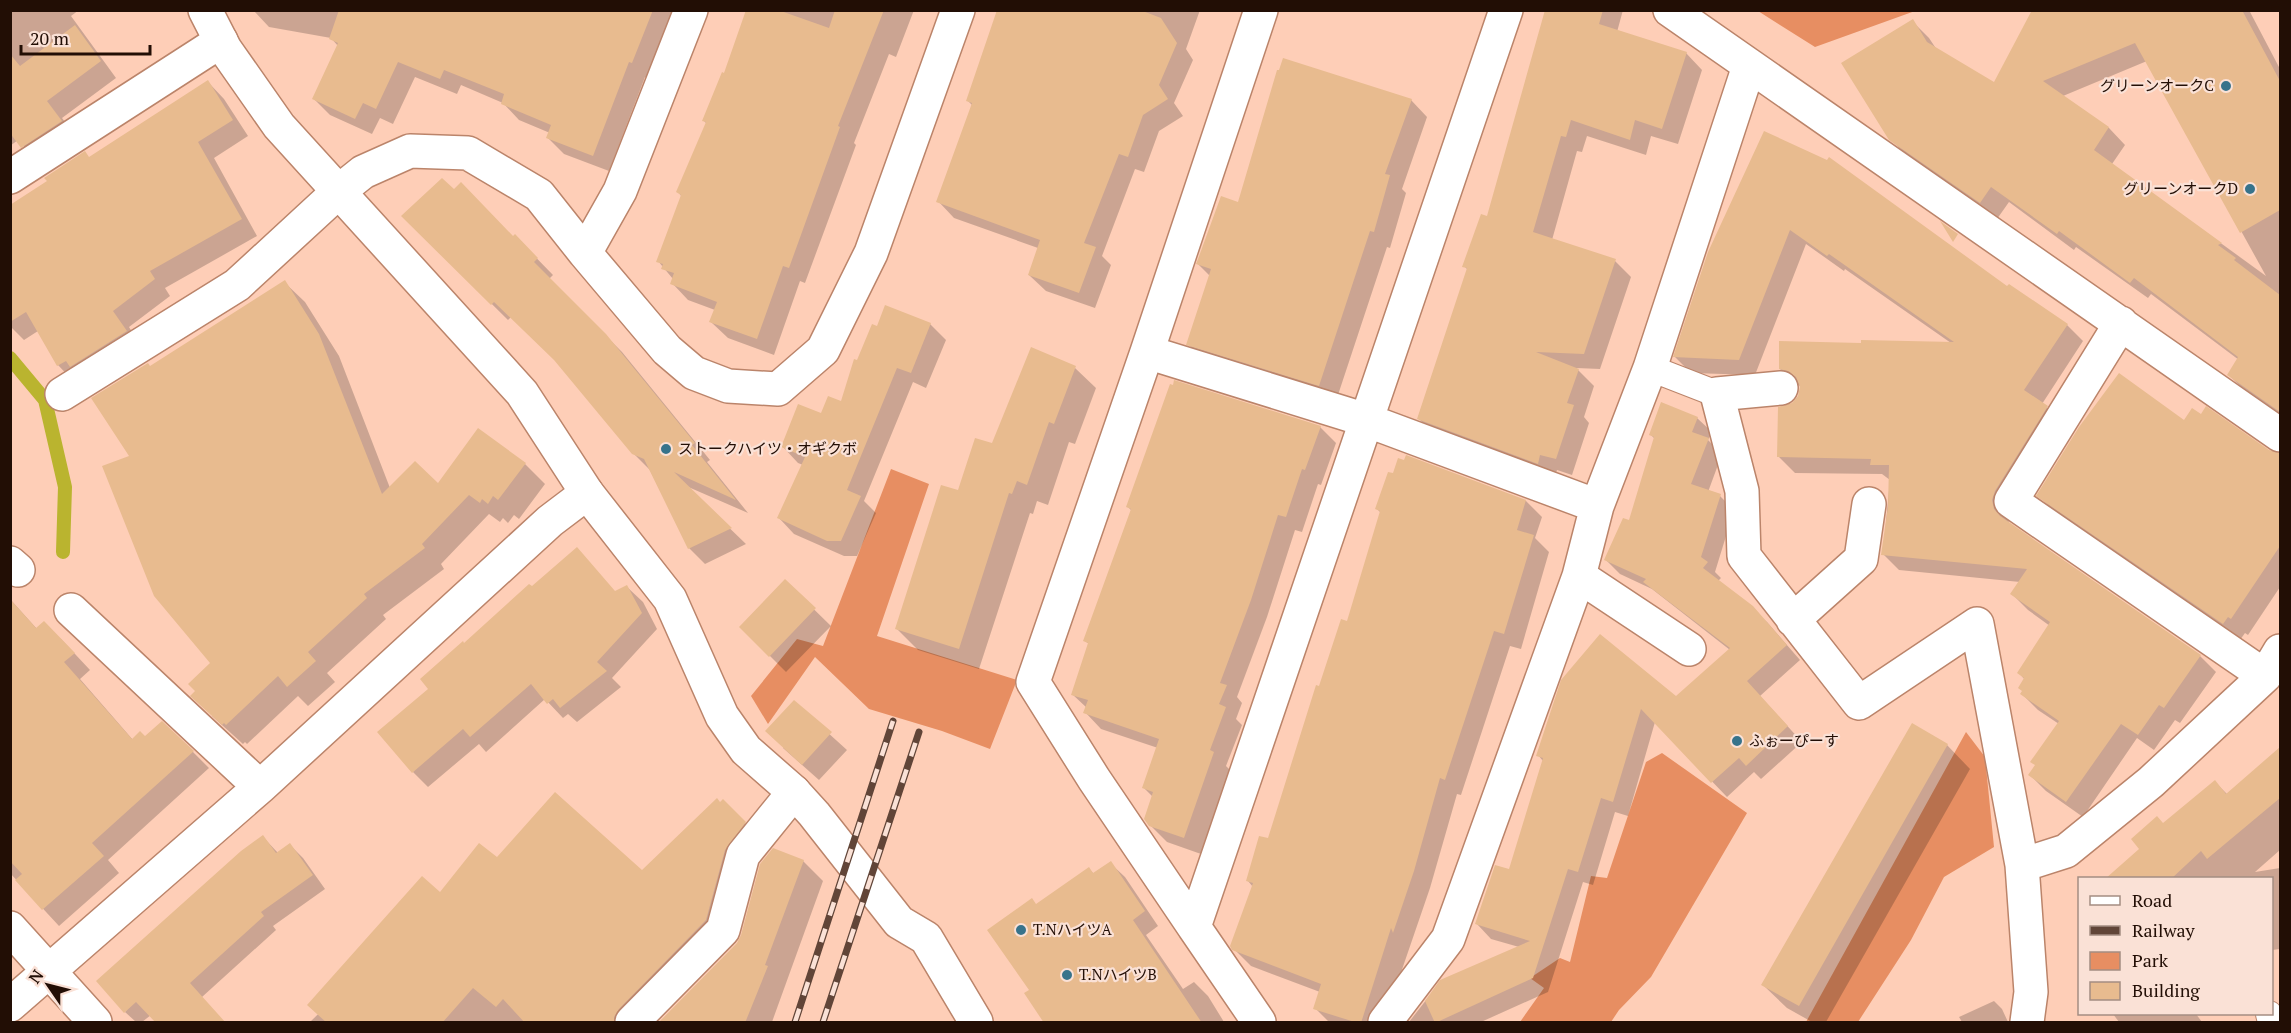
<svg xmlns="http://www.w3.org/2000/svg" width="2291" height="1033" viewBox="0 0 2291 1033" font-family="'PT Serif','Noto Sans JP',serif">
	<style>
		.green { fill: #e78e62 }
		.shadow { fill: #0003; fill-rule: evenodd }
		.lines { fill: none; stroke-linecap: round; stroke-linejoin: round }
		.stream { stroke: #bab42f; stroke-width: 14 }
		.building { fill: #e8bb8f }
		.service-casing { stroke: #bb846a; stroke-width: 28 }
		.minor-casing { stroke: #bb846a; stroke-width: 36 }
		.tertiary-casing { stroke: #bb846a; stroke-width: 36 }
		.service { stroke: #fff; stroke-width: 26 }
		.minor { stroke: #fff; stroke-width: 33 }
		.tertiary { stroke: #fff; stroke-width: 33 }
		.rail-casing { stroke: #614538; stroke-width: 7 }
		.rail { stroke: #fae1d6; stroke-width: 4.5; stroke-dasharray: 14; stroke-linecap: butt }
		.poi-dot { fill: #37738b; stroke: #fae1d6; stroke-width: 2 }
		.labels { text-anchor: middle; stroke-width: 4.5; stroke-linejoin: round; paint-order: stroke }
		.poi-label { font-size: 15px; fill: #220e05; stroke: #fae1d6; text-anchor: start }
	</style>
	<rect width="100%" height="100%" fill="#feceb7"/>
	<path class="green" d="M1758,11h157l-100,36z
		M891,469l38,15 -52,152 140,44 -27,69 -48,-18 -73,-22 -54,-52 -47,67 -17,-28 46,-57 26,7z
		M1966,732l19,25 9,90 -50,30 -33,63 -53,82h-52z
		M1662,753l85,60 -96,164 -32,33 -8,12h-91l24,-34 -14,-10 30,-20 10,4 21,-86 16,2 39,-116z"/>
	<path class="shadow" d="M10,10h69l-8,6 45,62 -54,40 15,20 -38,25 -21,-23 -8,6z
		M253,10h422l-26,68 -4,-1 -36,94 -45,-17 -16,-16 2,-5 -31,-13 -16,-17 -42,-18 -4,9 -42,-17 -22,47 -13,-6 -8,16 -42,-19 -16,-16 24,-53 -7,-8 -62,-11z
		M748,10h166l-18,47 -7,-3 -35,89 2,2 -51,138 -5,-2 -26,74 -46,-17 -17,-16 4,-12 -27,-10 -16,-17 1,-4 -15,-18 24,-64 -4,-5 29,-68 -4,-4 21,-45z
		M998,10h202l-14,39 7,11 -19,43 9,13 -24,15 -15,41 -9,-3 -33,87 9,9 -16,43 -49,-17 -17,-16 9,-27 -84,-30 -16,-17 34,-96 -4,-4z
		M1547,10h76l-6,22 69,21 16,17 -24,74 -27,-8 -5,19 -59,-19 -5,16 -5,-1 -25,89 63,21 16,16 -31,92 -24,-1 18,18 -10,31 5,6 -17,52 -15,-5 -3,9 -119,-44 -17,-17 50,-148 -4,-4 24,-48z
		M2099,10h150l31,59v347l-34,-24 -17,-17 10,-15 -88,-66 -3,4 -72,-51 -2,3 -65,-48 -12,17 -89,-63 -18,-17 22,-118 17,17 8,12 58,34zM2147,61l119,215 -154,-112 13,-19 -16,-17 -46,-32z
		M208,82l16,17 24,37 -34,22 43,78 -92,52 5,8 -41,31 13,21 -68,34 -16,-17 -20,-34 -14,9 -14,-14v-57l80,-110z
		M1411,100l16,17 -25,72 4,4 -16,55 -3,-1 -51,154 -132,-41 -16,-16 22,-68 -12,-12 41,-60z
		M1765,133l302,192 16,16 -41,63 21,19 -55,93 1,8 191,132 16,16 -36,51 -5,-3 -21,30 -17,-12 -54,79 -37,-26 -16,-16 29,-51 -21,-14 -16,-16 3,-14 -6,-7 31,-47 -22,-16 -16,-16 8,-12 -121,-12 -16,-16 7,-74 -8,-6 -87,-1 -16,-16 14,-53 6,-7 2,-11 -4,-1 -17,-16 83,-25 88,-1 -106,-74 -1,2 -38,-27 -51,131 -64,-2 -16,-16z
		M403,216l110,22 2,-2 38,39 -4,4 73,73 88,108 -3,2 41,51 -62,-27 60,58 -41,20 -16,-16 -39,-78 -17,-17 -75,-91 -47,-45 -3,3z
		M284,282l21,20 34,54 51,132 48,-2 87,-22 20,20 -26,35 -5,-4 -6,8 -5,-5 -3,4 -11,-8 -48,50 3,5 -61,46 3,4 -59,54 8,9 -27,24 -10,-10 -51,48 -2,-2 -2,2 -31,-28v-53l-81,-206 20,-90z
		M930,324l16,16 -20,48 -13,-6 -49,119 12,12 -19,43h-13l-50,-22 -15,-16 24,-53 -5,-2 -15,-16 39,-32 20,-12 16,-41z
		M1075,368l21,20 -21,56 -6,-2 -21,63 -11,-4 -4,13 -3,-1 -51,156 -61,-19 -21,-21 62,-137 34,-47z
		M1697,418l15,14 -4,8 14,14 -14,38 12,4 14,14 -19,62 6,6 -3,3 49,41 33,38 -40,36 42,46 -41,37 -7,-7 -27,25 -72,-75 -27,94 -13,-4 -22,73 -10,-3 -35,110 -67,30h-72l32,-41 78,-34 -28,-8 -14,-15 33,-53 33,-110 -5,-6 25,-74 113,17 54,-48 -78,-61 -32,-15 -14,-14 24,-38 25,-83 -5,-5z
		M2184,422l96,33v132l-32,48 -3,-2 -5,7 -185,-128 -17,-17z
		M1320,427l16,16 -15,42 -3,-1 -16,48 -7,-2 -28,87 -30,80 5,6 -6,16 6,6 -16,41 4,4 -29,84 -34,-12 -17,-17 3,-28 -9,-9 14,-40 -57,-19 -16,-17 2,-4 -15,-14 17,-50 -4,-3 47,-130 -4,-4z
		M1526,501l16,16 -7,21 14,14 -28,97 -11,-3 -49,149 -4,-1 -27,94 -46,134h-55l-14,-14 5,-16 -69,-26 -17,-17 19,-62 -5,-6 21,-41 51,-152 28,-65 33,-110 -4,-4z
		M785,581l46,45 -45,46 -45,-45z
		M627,587l16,15 14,27 -45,49 9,9 -44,35 -9,-8 -5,4 -18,-19 -59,53 -7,-8 -51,43 -15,-15 17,-83 34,-44 68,-57 84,4z
		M10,599l27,30 24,10 29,31 -10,9 53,61 12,-2 48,14 16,16 -101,92 11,13 -60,53 -49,-53z
		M794,702l53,48 -28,30 -36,-32z
		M1947,745l23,24 -144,253h-14l-25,-14 -24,-23z
		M2280,749v101l-25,22 25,-4v81l-8,1v-72h-155l46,-53 52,-43 13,13z
		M745,823l20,19 -121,180h-334l130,-127 57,-36 145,13z
		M263,837l15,16 12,-8 13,13 22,31 -52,37 3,4 -74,67 -51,18 -9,7h-6l-11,-10z
		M803,861l20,20 -51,141h-112l78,-78z
		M1110,863l15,14 33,49 -12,9 37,54 11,-7 14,14 16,26h-178l-15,-32 6,-84 52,-37 5,5z
		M1994,1001l8,8 6,13h-46l-3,-5z
		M2113,1014h83l6,8h-83z"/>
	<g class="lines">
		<path class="stream" d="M10,358l35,42 20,87 -2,65"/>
	</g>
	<path class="building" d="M339,10h314l-21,53 -3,-1 -36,94 -47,-18 5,-13 -50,-21 3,-10 -60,-24 -4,9 -42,-17 -22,47 -13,-6 -8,16 -43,-20 26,-56 -9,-4z
		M746,10h32l51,18 6,-18h49l-46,116 2,1 -51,141 -6,-2 -26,73 -48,-17 8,-20 -47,-18 4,-11 -13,-4 2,-5 -7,-2 25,-67 -5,-3 30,-70 -4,-1 20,-49 2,1z
		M997,10h143l21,8 16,25 -18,42 9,14 -25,16 -15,42 -9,-3 -35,89 12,4 -17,46 -51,-18 12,-35 -104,-38 36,-99 -6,-2z
		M1545,10h58l-4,14 88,28 -25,77 -27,-9 -5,20 -59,-20 -5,17 -5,-1 -28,96 83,27 -32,95 -48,-2 43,17 -12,34 7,2 -18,54 -16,-4 -2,9 -121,-45 50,-151 -5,-1 19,-53 6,2z
		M2032,10h210l38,71v129l-40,23 -105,-190 -92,38 66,46 -15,23 128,93 -4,2 18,13 -2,2 46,35v117l-53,-37 11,-18 -104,-79 -4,5 -71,-52 -2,3 -66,-47 -11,16 -91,-63 -48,-77 72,-44 14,23 67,40z
		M75,25l26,36 -54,40 15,20 -41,27 -11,-15v-79l10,12z
		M1283,58l129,41 -27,75 5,1 -16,57 -4,-1 -51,155 -133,-41 25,-76 -15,-5 2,-5 23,-63 17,6 39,-132h2z
		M208,80l25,40 -35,22 44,77 -92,52 5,8 -42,32 14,20 -57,36 -4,-6 -9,5 -31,-54 -16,10v-117l37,-24 -3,-3 41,-27 4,6z
		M1764,131l63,29 2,-3 178,129 2,-2 59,40 -44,66 24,16 -53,85 -3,9 2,9 6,7 201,139 -37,53 -5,-3 -21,30 -17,-11 -55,78 -38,-27 7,-10 -5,-3 29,-41 -39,-27 2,-3 -4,-3 6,-10 -7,-5 33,-51 -40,-28 17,-25 -146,-14 7,-48 1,-42h-19l1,-6 -94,-2 1,-50 14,-4 6,-7 2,-9 -4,-10 -8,-6 -9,-2v-28l82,2v-3l93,2 -125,-88 -2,2 -37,-26 -51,130 -66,-3 35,-105z
		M442,178l12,11 7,-7 52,54 2,-2 23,24 -4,4 72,72 89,109 -3,2 44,55 -62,-28 58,56 -44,21 -44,-90 -12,-5 -78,-94 -60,-58 -3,3 -90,-89z
		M1940,221l18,13 -5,8z
		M285,280l34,54 63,160 33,-33 23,22 40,-55 48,35 -28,37 -5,-4 -5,8 -6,-5 -2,4 -11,-8 -47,49 3,4 -61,46 3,4 -59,54 8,9 -29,26 -9,-11 -52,49 -2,-2 -2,2 -32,-29 5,-5 -7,-7 22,-21 -56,-67 -52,-130 27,-10 -38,-58 57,-35 2,3z
		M885,305l46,18 -20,50 -14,-5 -50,122 14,6 -20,45h-14l-50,-23 28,-61 -24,-10 17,-43 23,9 7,-17 13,5 13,-42 3,1 15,-36 5,2z
		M1031,347l45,19 -22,58 -5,-2 -22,63 -10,-4 -5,13 -3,-1 -50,156 -64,-20 46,-144 17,5 17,-52 17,5z
		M2119,373l65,47 8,-12 9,6 5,-8 63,44 11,3v93l-49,73 -3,-2 -5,7 -187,-128 43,-69z
		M1174,380l147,46 -16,44 -3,-1 -16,48 -8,-2 -27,85 -31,83 7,2 -8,19 7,3 -16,43 4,2 -30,86 -35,-12 -5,-7 9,-27 -11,-4 17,-49 -76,-26 5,-13 -17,-5 17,-52 -5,-2 48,-132 -5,-2 44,-123 3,1z
		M1661,402l37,15 -6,15 17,6 -18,46 30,10 -20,63 7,5 -5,6 50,38 34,39 -40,36 41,45 -42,40 -7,-8 -28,25 -70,-74 -28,93 -12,-4 -23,74 -10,-3 -35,109 -98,45 -10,-22 15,-21 90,-39 -55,-17 20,-59 14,4 34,-111 -7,-2 25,-76 39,-46 76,62 54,-48 -87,-66 3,-3 -42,-19 19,-42 6,2 25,-83 -5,-2z
		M1406,455l120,45 -9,30 17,5 -30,99 -10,-3 -49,149 -5,-2 -26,93 -21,62 -2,-5 -30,95h-3l-45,-14 8,-25 -89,-34 -2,-4 23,-63 -7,-2 13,-45 9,2 48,-153 3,1 22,-67 6,2 33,-110 -5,-2 13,-37 5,1 5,-15 6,2z
		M577,547l38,44 12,-6 15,28 -45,49 10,9 -47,37 -7,-9 -6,5 -16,-20 -61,53 -7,-8 -51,44 -35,-41 51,-43 -8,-10 43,-38 1,2 65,-59 3,2z
		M785,579l31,29 -47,49 -30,-30z
		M10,599l26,29 8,-7 31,32 -11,9 68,77 8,-8 5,5 17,-15 32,30 -102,92 12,13 -62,54 -27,-30 7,-6 -12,-13z
		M794,700l38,32 -30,33 -37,-34z
		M1912,723l36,21 -149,262 -38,-21z
		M2280,747v51l-73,61 -6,-8 -30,28h-66l34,-30 -8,-10 26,-23 6,7 52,-43 11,14z
		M555,792l87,78 75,-72 3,4 3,-3 23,23 -21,28 -19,70 -87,89 -5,8v6h-89l-22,-24 -7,8 -23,-19 -31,35h-115l-20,-18 115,-129 18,16 39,-49 18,14z
		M263,835l13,18 14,-10 23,32 -52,37 3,4 -74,67 36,40h-70l-20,-21 -12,11 -28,-32 145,-130z
		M773,848l31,12 -39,105 3,1 -23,57h-87l79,-80 4,-8 19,-71z
		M1111,861l34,50 -12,9 69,103h-158l-20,-30 5,-3 -42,-60 45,-32 4,6 53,-37 4,6z"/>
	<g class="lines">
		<defs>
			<path id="service" d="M1650,368l67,26
				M2269,1014l2,8"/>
			<path id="minor" d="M1670,10l610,425
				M10,177l211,-136
				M585,253l35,-62 71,-181
				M2121,323l-110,178 254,175
				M1147,352l219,68 231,86
				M1781,388l-64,6 25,97 2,65 115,147 118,-79 45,241
				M62,394l175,-109 101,-93 25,-20 47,-21 58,2 71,42 46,58 82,97 27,23 34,13 50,3 45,-39 48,-97 87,-243
				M10,563l8,7
				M1579,576l110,73
				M71,610l189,177
				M1793,620l68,-61 8,-55
				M1194,927l-100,-148 -61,-97 114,-330 114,-342
				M10,928l85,94
				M10,1005l250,-218 290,-266 37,-28
				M632,1022l91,-92 20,-75 51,-63
				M1259,1022l-65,-95 312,-917
				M1385,1022l63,-83 131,-363 18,-70 53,-138 99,-302
				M2027,1022l4,-30 -9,-127 44,-14 85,-69 114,-106 15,-25"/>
			<path id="tertiary" d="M205,10l20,39 54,77 243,267 65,100 83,106 52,117 24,34 48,42 20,22 85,108 27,16 50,84"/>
		</defs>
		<use href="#service" class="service-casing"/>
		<use href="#minor" class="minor-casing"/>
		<use href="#tertiary" class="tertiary-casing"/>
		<use href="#service" class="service"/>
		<use href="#minor" class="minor"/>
		<use href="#tertiary" class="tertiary"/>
		<defs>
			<path id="rail" d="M795,1022l98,-301
				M823,1022l96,-290"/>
		</defs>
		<use href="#rail" class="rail-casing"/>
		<use href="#rail" class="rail"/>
	</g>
	<g class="poi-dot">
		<circle cx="2226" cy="86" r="6"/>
		<circle cx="2250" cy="189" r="6"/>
		<circle cx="666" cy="449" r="6"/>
		<circle cx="1737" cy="741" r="6"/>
		<circle cx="1021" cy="930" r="6"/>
		<circle cx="1067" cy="975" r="6"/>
	</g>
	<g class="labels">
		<g class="poi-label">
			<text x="2214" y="91" text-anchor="end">グリーンオークC</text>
			<text x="2238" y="194" text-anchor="end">グリーンオークD</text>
			<text x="678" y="454">ストークハイツ・オギクボ</text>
			<text x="1749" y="746">ふぉーぴーす</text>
			<text x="1033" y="935">T.NハイツA</text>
			<text x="1079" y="980">T.NハイツB</text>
		</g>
	</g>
	<rect width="2291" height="1033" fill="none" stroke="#220e05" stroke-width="24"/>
	<rect x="2078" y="877" width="195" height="138" fill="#fae1d6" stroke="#a48d82" stroke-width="1.5"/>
	<rect x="2090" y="896" width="30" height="9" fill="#ffffff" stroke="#a48d82" stroke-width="1.5"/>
	<text x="2132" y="907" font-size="18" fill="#220e05">Road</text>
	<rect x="2090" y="926" width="30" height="9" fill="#614538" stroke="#a48d82" stroke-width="1.5"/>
	<text x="2132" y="937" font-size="18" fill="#220e05">Railway</text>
	<rect x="2090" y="952" width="30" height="18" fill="#e78e62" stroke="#a48d82" stroke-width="1.5"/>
	<text x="2132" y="967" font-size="18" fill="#220e05">Park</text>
	<rect x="2090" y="982" width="30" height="18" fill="#e8bb8f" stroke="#a48d82" stroke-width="1.5"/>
	<text x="2132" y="997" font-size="18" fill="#220e05">Building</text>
	<g transform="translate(48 985) rotate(305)" stroke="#fae1d6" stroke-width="4.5" paint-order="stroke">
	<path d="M0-4.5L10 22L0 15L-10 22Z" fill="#220e05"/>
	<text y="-9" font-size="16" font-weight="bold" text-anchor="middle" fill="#220e05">N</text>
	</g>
	<path d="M21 45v9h129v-9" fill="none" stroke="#220e05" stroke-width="3"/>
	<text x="30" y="45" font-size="18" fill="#220e05" stroke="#fae1d6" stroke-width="4.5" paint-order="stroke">20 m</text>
</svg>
